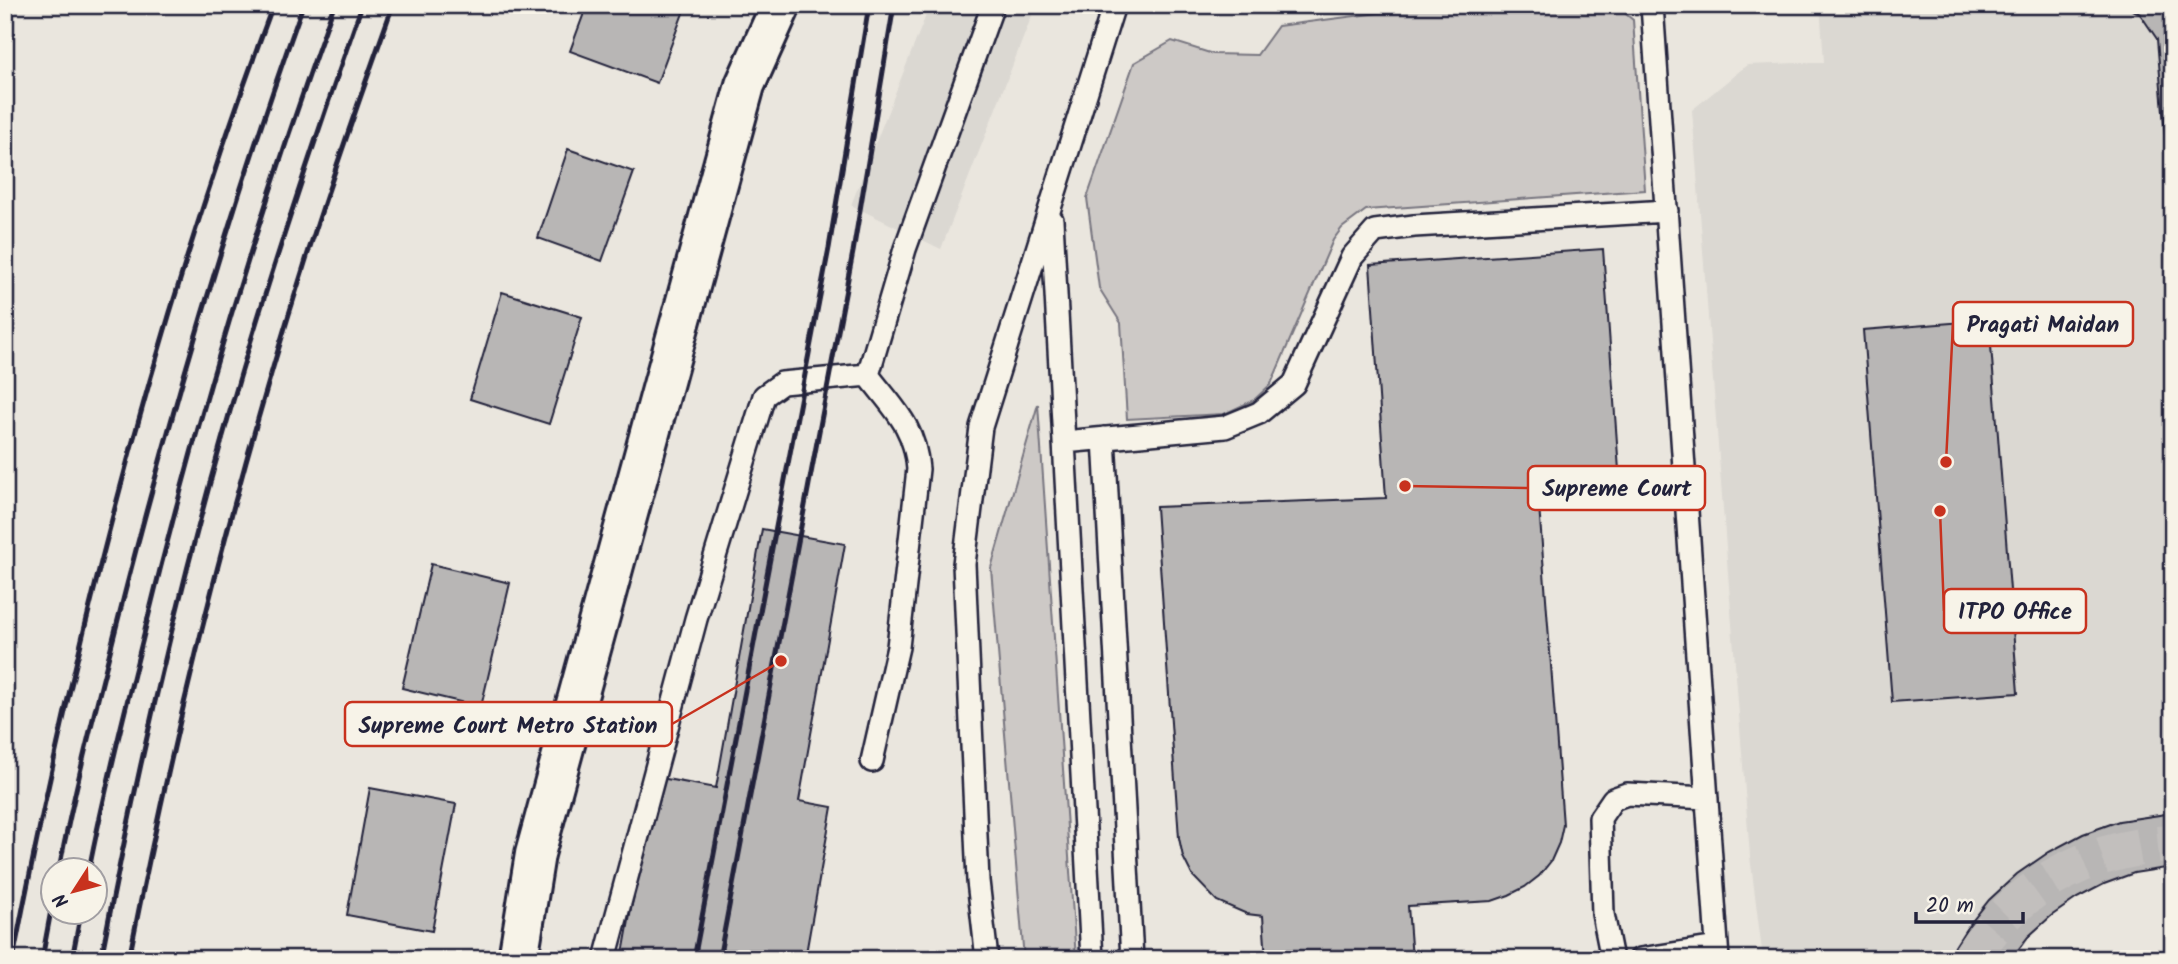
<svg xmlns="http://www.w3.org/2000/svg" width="2178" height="964" viewBox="0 0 2178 964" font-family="Kalam,sans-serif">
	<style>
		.built { fill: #dbd8d2 }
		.green { fill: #cdc9c6; stroke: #787680; stroke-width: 2 }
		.building { fill: #b8b6b5; stroke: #22223b; stroke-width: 2 }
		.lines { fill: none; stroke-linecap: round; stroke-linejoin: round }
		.secondary-tunnel { stroke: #c2bfbd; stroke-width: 38; stroke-dasharray: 38 19; stroke-linecap: butt }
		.lane-casing { stroke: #22223b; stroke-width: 26 }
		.street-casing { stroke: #22223b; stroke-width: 44 }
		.lane { stroke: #f7f3e8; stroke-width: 21 }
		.street { stroke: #f7f3e8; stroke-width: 38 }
		.rail { stroke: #22223b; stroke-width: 5 }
		.leader { fill: none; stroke: #c8321e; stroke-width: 2.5 }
		.callout-dot { fill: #c8321e; stroke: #f7f3e8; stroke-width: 2.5 }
		.callout { fill: #f7f3e8; stroke: #c8321e; stroke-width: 2.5 }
		.callout-label { font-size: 23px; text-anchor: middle; font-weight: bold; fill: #22223b }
	</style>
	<rect width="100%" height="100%" fill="#eae6de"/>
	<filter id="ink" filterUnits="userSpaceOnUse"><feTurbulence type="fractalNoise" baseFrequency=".0143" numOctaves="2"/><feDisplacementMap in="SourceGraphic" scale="14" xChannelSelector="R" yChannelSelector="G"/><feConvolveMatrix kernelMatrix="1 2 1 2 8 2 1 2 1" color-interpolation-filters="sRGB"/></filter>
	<g filter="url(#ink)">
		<path class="built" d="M930,5h106l-95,244 -90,-44z
			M1820,5h353v808l-54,9 -36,12 -34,18 -32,22 -70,85h-184l-13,-103 -58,-746 55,-45 77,-3z"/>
		<path class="green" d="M1440,5h175l18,15 12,170 -279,20 -24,18 -9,12 -62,144 -17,16 -30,14 -97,5 -6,-96 -22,-35 -12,-90 47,-135 38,-22 41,13 44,1 21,-29z
			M1038,404l38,555h-52l-33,-391z"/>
		<path class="building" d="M587,5h99l-29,78 -87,-32z
			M2124,5h49v227l-16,-193 -17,-25z
			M568,149l66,23 -32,89 -64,-23z
			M1603,249l17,235 -82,8 25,333 -4,18 -8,18 -12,15 -14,11 -16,8 -17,6 -84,5 4,53h-146l-3,-43 -16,-2 -30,-13 -25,-26 -9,-18 -4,-19 -23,-331 230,-9 -16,-233z
			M502,292l80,25 -33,107 -79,-25z
			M1989,320l29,373 -126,9 -29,-372z
			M762,529l83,15 -46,257 33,6 -27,152h-183l33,-182 61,11z
			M431,564l79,19 -29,124 -79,-19z
			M370,788l86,16 -24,127 -85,-16z
			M2173,813v54l-39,6 -30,11 -27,14 -26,18 -23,21 -17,22h-64l19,-30 23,-29 28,-26 32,-22 34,-18 36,-13z"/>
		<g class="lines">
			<path class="secondary-tunnel" d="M1970,959c45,-72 118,-112 203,-115"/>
			<defs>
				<path id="lane" d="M1652,5l66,954
					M1052,220l40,739
					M868,375c25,33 47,51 50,94l-20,178 -26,114
					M868,375l37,-126 88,-244
					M1104,438l28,521
					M1064,442l161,-15 34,-14 35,-29 58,-127 23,-26 39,-5 253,-15
					M605,959l91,-340 68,-223 18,-13 86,-8
					M987,959l-9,-78 -14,-317 17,-137 133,-422
					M1612,959l-9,-45 -3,-96 13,-19 14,-5 80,4
					M1640,959l77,-12"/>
				<path id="street" d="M518,959l17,-105 210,-769 36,-80"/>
			</defs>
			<use href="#lane" class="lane-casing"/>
			<use href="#street" class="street-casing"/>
			<use href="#lane" class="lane"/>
			<use href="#street" class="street"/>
			<path class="rail" d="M59,870c18,-94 43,-186 66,-278 51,-198 109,-394 178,-587
				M89,870c15,-78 35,-155 54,-232 52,-215 116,-425 191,-633
				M13,959c62,-323 145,-645 260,-954
				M42,959l10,-54
				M72,959l9,-47
				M101,959c33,-173 72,-346 120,-516 41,-147 90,-293 141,-438
				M129,959c46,-234 103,-466 175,-693 27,-88 58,-174 89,-261
				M694,959l135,-711 40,-243
				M719,959l134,-707 41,-247"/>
		</g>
	</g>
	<path class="leader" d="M1946 462L1953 324M1405 486L1528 488M1940 511L1944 611M781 661L672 724"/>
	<g class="callout-dot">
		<circle cx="1946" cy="462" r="7"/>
		<circle cx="1405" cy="486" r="7"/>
		<circle cx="1940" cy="511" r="7"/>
		<circle cx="781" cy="661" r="7"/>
	</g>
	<g class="callout">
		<rect x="1953" y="302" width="180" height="44" rx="7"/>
		<rect x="1528" y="466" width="177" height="44" rx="7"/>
		<rect x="1944" y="589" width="142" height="44" rx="7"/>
		<rect x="345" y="702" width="327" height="44" rx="7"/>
	</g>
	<g class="callout-label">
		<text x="2043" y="332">Pragati Maidan</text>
		<text x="1617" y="496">Supreme Court</text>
		<text x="2015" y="619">ITPO Office</text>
		<text x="508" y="733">Supreme Court Metro Station</text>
	</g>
	<rect width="2178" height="964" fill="none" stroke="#f7f3e8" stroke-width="28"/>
	<rect x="14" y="14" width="2150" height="936" fill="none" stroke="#22223b" stroke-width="2.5" filter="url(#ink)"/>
	<g transform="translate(74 891) rotate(234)"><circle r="33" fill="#f7f3e8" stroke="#a29fa3" stroke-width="2"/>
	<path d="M0-5L12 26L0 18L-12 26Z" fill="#c8321e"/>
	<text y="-10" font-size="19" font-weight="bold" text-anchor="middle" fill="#22223b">N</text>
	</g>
	<path d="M1916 912v10h107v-10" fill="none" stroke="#22223b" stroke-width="3.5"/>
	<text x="1926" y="912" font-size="21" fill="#22223b" stroke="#f7f3e8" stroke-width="5" paint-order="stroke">20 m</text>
</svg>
